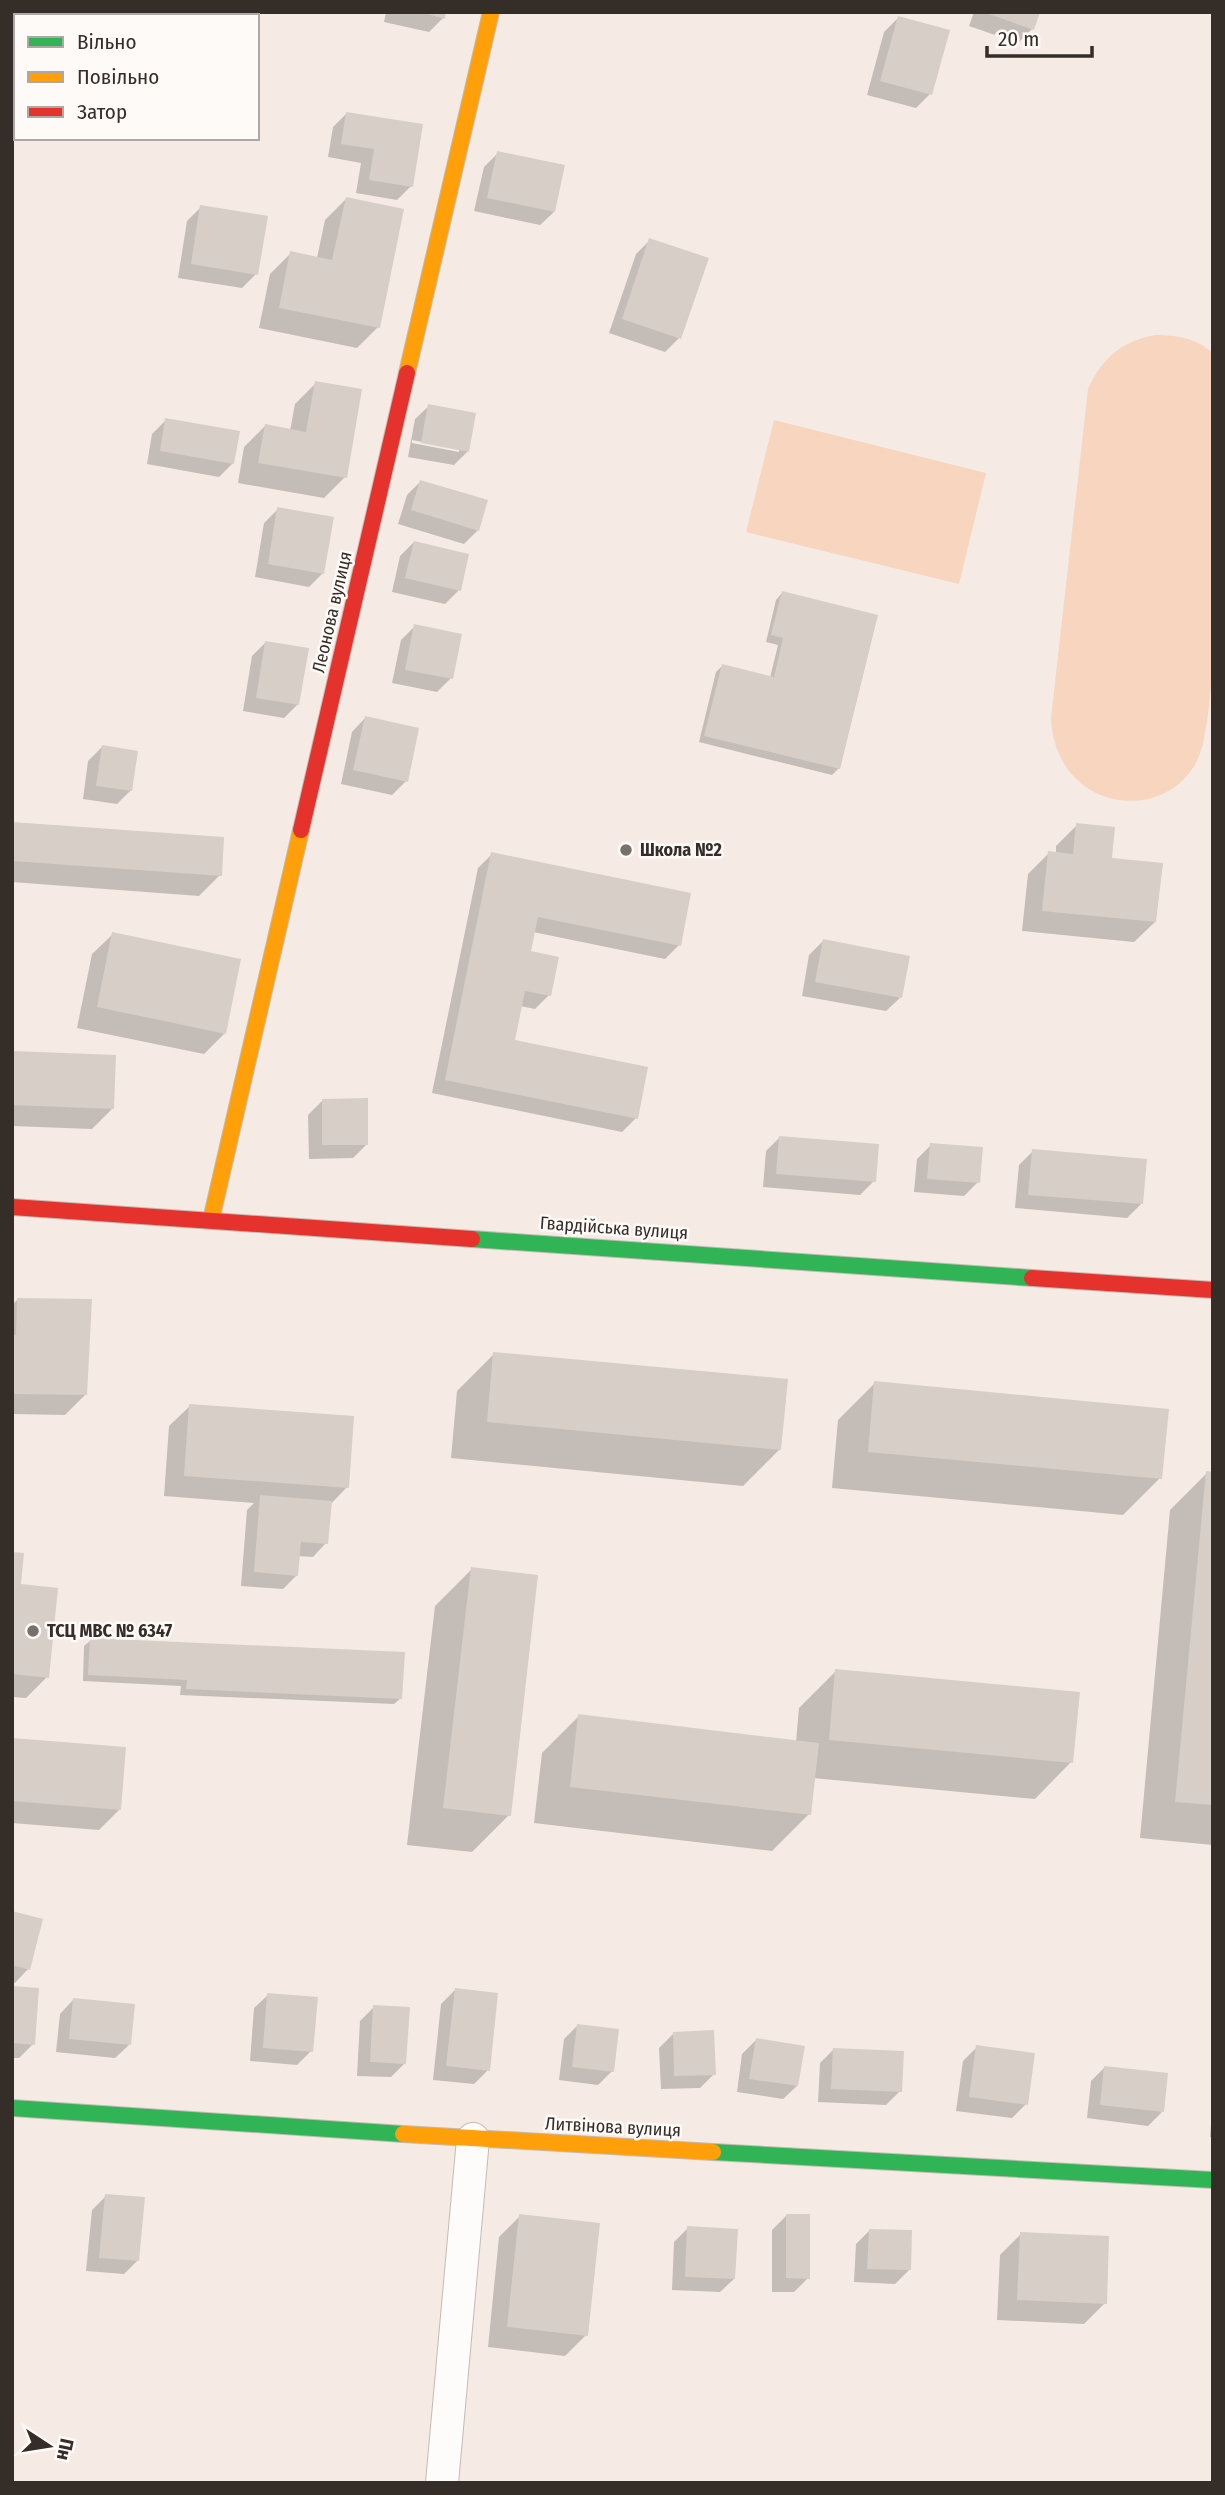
<svg xmlns="http://www.w3.org/2000/svg" width="1225" height="2495" viewBox="0 0 1225 2495" font-family="'Fira Sans Condensed',sans-serif">
	<style>
		.green { fill: #f8d5bf }
		.shadow { fill: #0003; fill-rule: evenodd }
		.building { fill: #d7cec8 }
		.lines { fill: none; stroke-linecap: round; stroke-linejoin: round }
		.street-casing { stroke: #c3bbb5; stroke-width: 34 }
		.fast-casing { stroke: #c3bbb5; stroke-width: 18 }
		.slow-casing { stroke: #c3bbb5; stroke-width: 18 }
		.jam-casing { stroke: #c3bbb5; stroke-width: 18 }
		.street { stroke: #fefcfb; stroke-width: 32 }
		.fast { stroke: #30b455; stroke-width: 16 }
		.slow { stroke: #ff9f0a; stroke-width: 16 }
		.jam { stroke: #e5322d; stroke-width: 16 }
		.poi-dot { fill: #78706a; stroke: #fefaf8; stroke-width: 2.5 }
		.labels { text-anchor: middle; stroke-width: 5; stroke-linejoin: round; paint-order: stroke }
		.street-label { font-size: 18px; fill: #342d28; stroke: #fefaf8 }
		.poi-label { font-size: 18px; font-weight: bold; fill: #342d28; stroke: #fefaf8; text-anchor: start }
	</style>
	<rect width="100%" height="100%" fill="#f6ebe4"/>
	<path class="green" d="M1155,335c22,0 41,3 58,18 0,72 0,145 0,217 0,56 2,113 -9,169 -16,88 -148,83 -153,-21l37,-329c14,-31 34,-48 67,-54z
		M774,420l212,53 -27,111 -213,-52z"/>
	<path class="shadow" d="M386,12h58l-1,6 -14,14 -45,-10z
		M974,12h64l-6,17 -14,14 -49,-17z
		M898,18l32,76 -14,14 -49,-13 17,-63z
		M346,114l65,72 -14,14 -41,-7 5,-30 -33,-6 5,-30z
		M498,153l56,59 -14,13 -66,-14 10,-44z
		M346,199l32,128 -21,21 -98,-20 11,-54 21,-21 26,5 8,-38z
		M201,207l55,67 -14,14 -64,-10 9,-57z
		M650,240l29,98 -14,14 -56,-19 27,-79z
		M316,383l29,94 -21,21 -86,-15 6,-36 21,-21 25,5 5,-27z
		M429,406l39,45 -14,14 -46,-8 7,-38zM412,440l47,9v3l-47,-9z
		M166,420l67,43 -14,14 -72,-13 5,-30z
		M420,482l58,48 -14,14 -66,-20 9,-29z
		M278,509l45,64 -14,14 -54,-10 9,-54z
		M414,542l45,48 -14,14 -53,-12 8,-36z
		M782,593l57,175 -7,7 -133,-33 17,-70 6,-6 48,12 8,-33 -12,-3 10,-42z
		M415,626l36,52 -14,14 -45,-9 9,-43z
		M266,642l32,62 -14,14 -41,-7 9,-55z
		M365,718l41,63 -14,14 -51,-11 11,-52z
		M102,747l29,43 -14,14 -34,-5 5,-38z
		M12,824l208,51 -21,21 -187,-14z
		M1077,825l33,35 45,62 -21,20 -112,-11 6,-57 21,-21 7,1v-8z
		M492,854l187,91 -14,14 -132,-27 -4,21 20,42 -14,14 -15,-3 -7,35 123,77 -14,14 -190,-39 46,-225z
		M113,934l111,100 -20,20 -127,-26 15,-74z
		M823,941l77,57 -14,13 -84,-15 7,-41z
		M12,1053l101,55 -21,21 -80,-3z
		M322,1101l45,43 -14,14 -44,1 -1,-44z
		M780,1137l94,44 -14,14 -97,-8 3,-36z
		M931,1145l47,37 -14,14 -50,-4 3,-33z
		M1033,1151l108,53 -14,14 -112,-10 4,-43z
		M18,1299l68,95 -21,21 -53,-1v-109z
		M494,1354l286,95 -37,37 -292,-28 6,-67z
		M875,1383l285,95 -37,37 -291,-27 6,-68z
		M190,1406l157,81 -17,18 -4,38 -13,14 -15,-1 -1,19 -14,14 -42,-3 6,-76 7,-7 -90,-7 5,-70z
		M1207,1473h6v372l-73,-7 30,-328z
		M12,1553l7,33 28,91 -21,21 -14,-1z
		M472,1569l37,246 -37,37 -65,-7 28,-239z
		M91,1640l310,58 -7,6 -214,-9 1,-9 -98,-5 1,-35z
		M836,1671l235,91 -36,37 -222,-21 -4,36 -37,37 -238,-28 8,-70 37,-37 217,26 3,-34z
		M12,1740l107,70 -20,20 -87,-7z
		M12,1913l16,56 -13,14 -3,-1z
		M12,1988l21,56 -14,14h-7z
		M455,1990l33,80 -14,14 -41,-4 8,-76z
		M268,1995l43,56 -14,14 -47,-4 4,-53z
		M73,2000l56,45 -14,13 -59,-6 4,-38z
		M374,2007l31,56 -14,14 -34,-1 3,-55z
		M578,2025l34,46 -14,14 -39,-5 5,-41z
		M673,2034l41,40 -14,14 -39,1 -2,-41z
		M756,2040l41,46 -14,13 -46,-7 5,-38z
		M977,2047l49,57 -14,14 -56,-7 7,-50z
		M834,2049l66,42 -14,14 -68,-3 2,-39z
		M1105,2067l57,45 -14,14 -61,-8 4,-37z
		M1213,2100v37h-3z
		M106,2196l32,64 -14,14 -38,-3 6,-61z
		M520,2216l66,119 -21,21 -77,-9 11,-110z
		M786,2216l22,62 -14,14h-22v-62z
		M688,2228l46,51 -14,13 -48,-2 2,-48z
		M869,2231l40,39 -14,14 -41,-2 2,-38z
		M1021,2234l84,69 -21,21 -87,-4 3,-65z"/>
	<path class="building" d="M420,12h26l-1,7z
		M983,12h57l-6,18z
		M898,16l52,14 -18,65 -52,-14z
		M346,112l77,12 -10,63 -44,-7 5,-31 -33,-5z
		M497,151l68,14 -10,47 -68,-14z
		M346,197l58,12 -24,119 -101,-20 11,-57 42,9z
		M200,205l68,11 -10,59 -67,-11z
		M649,238l60,20 -28,81 -59,-20z
		M315,381l47,8 -15,89 -89,-15 7,-39 41,8z
		M428,404l48,9 -7,39 -48,-9z
		M165,418l75,13 -6,33 -74,-13z
		M420,480l68,20 -9,31 -68,-21z
		M277,507l57,10 -10,57 -56,-10z
		M414,541l55,13 -8,37 -56,-13z
		M782,591l96,24 -38,154 -136,-33 18,-72 52,13 9,-39 -12,-3z
		M414,624l48,10 -9,45 -48,-9z
		M265,641l44,7 -10,57 -43,-7z
		M365,716l54,12 -11,54 -55,-12z
		M102,745l36,6 -6,40 -36,-5z
		M12,822l212,15 -2,39 -210,-15z
		M1076,823l39,4 -3,31 51,5 -7,59 -114,-11 6,-60 25,3z
		M491,852l200,41 -10,53 -143,-29 -7,34 28,6 -8,39 -26,-5 -10,49 133,27 -10,52 -193,-39z
		M112,932l129,27 -15,75 -129,-27z
		M823,939l87,17 -8,42 -87,-16z
		M12,1051l104,4 -2,54 -102,-4z
		M368,1098v47h-46v-46z
		M779,1136l100,8 -3,38 -100,-8z
		M930,1143l53,4 -3,36 -53,-4z
		M1032,1149l115,10 -4,45 -115,-9z
		M17,1298l75,1 -5,96 -75,-1v-59h4z
		M493,1352l295,27 -7,71 -294,-28z
		M874,1381l295,28 -7,70 -294,-27z
		M189,1404l165,12 -5,72 -165,-12z
		M1206,1471l7,1v333l-38,-3z
		M260,1495l72,6 -4,43 -27,-2 -3,34 -44,-4z
		M12,1552l12,1 -3,31 37,4 -9,90 -37,-4z
		M471,1567l67,8 -27,241 -68,-8z
		M90,1638l315,14 -3,47 -216,-10 1,-9 -99,-5z
		M835,1669l245,23 -7,71 -244,-23z
		M578,1714l241,29 -8,72 -241,-28z
		M12,1738l114,9 -5,63 -109,-9z
		M12,1911l31,8 -13,51 -18,-5z
		M12,1986l27,2 -4,57 -23,-2z
		M455,1988l43,5 -8,78 -44,-5z
		M267,1993l51,4 -5,55 -50,-4z
		M73,1998l62,6 -4,41 -62,-6z
		M373,2005l37,2 -4,57 -36,-2z
		M577,2024l42,5 -5,43 -42,-5z
		M714,2030l2,45 -42,1 -1,-44z
		M756,2038l49,8 -7,40 -49,-7z
		M976,2045l59,8 -7,52 -59,-8z
		M833,2048l71,3 -2,41 -71,-3z
		M1104,2066l64,7 -4,39 -64,-7z
		M105,2194l40,3 -6,64 -40,-3z
		M519,2214l81,9 -12,113 -81,-9z
		M786,2214h24v65l-24,-1z
		M687,2226l51,3 -3,50 -50,-2z
		M869,2229l43,1 -1,40 -44,-1z
		M1020,2232l89,4 -2,68 -90,-4z"/>
	<g class="lines">
		<defs>
			<path id="street" d="M442,2483l31,-344"/>
			<path id="fast" d="M472,1239l560,39
				M12,2108l391,26
				M713,2152l500,28"/>
			<path id="slow" d="M407,373l84,-361
				M211,1220l90,-390
				M403,2134l310,18"/>
			<path id="jam" d="M301,830l106,-457
				M12,1207l460,32
				M1032,1278l181,12"/>
		</defs>
		<use href="#street" class="street-casing"/>
		<use href="#fast" class="fast-casing"/>
		<use href="#slow" class="slow-casing"/>
		<use href="#jam" class="jam-casing"/>
		<use href="#street" class="street"/>
		<use href="#fast" class="fast"/>
		<use href="#slow" class="slow"/>
		<use href="#jam" class="jam"/>
	</g>
	<g class="poi-dot">
		<circle cx="626" cy="850" r="7"/>
		<circle cx="33" cy="1631" r="7"/>
	</g>
	<g class="labels">
		<g class="street-label">
			<text transform="translate(332 612) rotate(-77)" y="6">Леонова вулиця</text>
			<text transform="translate(614 1228) rotate(4)" y="6">Гвардійська вулиця</text>
			<text transform="translate(613 2127) rotate(3)" y="6">Литвінова вулиця</text>
		</g>
		<g class="poi-label">
			<text x="640" y="856">Школа №2</text>
			<text x="47" y="1637">ТСЦ МВС № 6347</text>
		</g>
	</g>
	<rect width="1225" height="2495" fill="none" stroke="#342d28" stroke-width="28"/>
	<rect x="14" y="14" width="245" height="126" fill="#fefaf8" stroke="#ada8a5" stroke-width="2"/>
	<rect x="28" y="37" width="35" height="10" fill="#30b455" stroke="#ada8a5" stroke-width="2"/>
	<text x="77" y="49" font-size="21" fill="#342d28">Вільно</text>
	<rect x="28" y="72" width="35" height="10" fill="#ff9f0a" stroke="#ada8a5" stroke-width="2"/>
	<text x="77" y="84" font-size="21" fill="#342d28">Повільно</text>
	<rect x="28" y="107" width="35" height="10" fill="#e5322d" stroke="#ada8a5" stroke-width="2"/>
	<text x="77" y="119" font-size="21" fill="#342d28">Затор</text>
	<g transform="translate(49 2446) rotate(102)" stroke="#fefaf8" stroke-width="5" paint-order="stroke">
	<path d="M0-5L12 26L0 18L-12 26Z" fill="#342d28"/>
	<text y="-10" font-size="19" font-weight="bold" text-anchor="middle" fill="#342d28">Пн</text>
	</g>
	<path d="M987 46v10h105v-10" fill="none" stroke="#342d28" stroke-width="3.5"/>
	<text x="998" y="46" font-size="21" fill="#342d28" stroke="#fefaf8" stroke-width="5" paint-order="stroke">20 m</text>
</svg>
